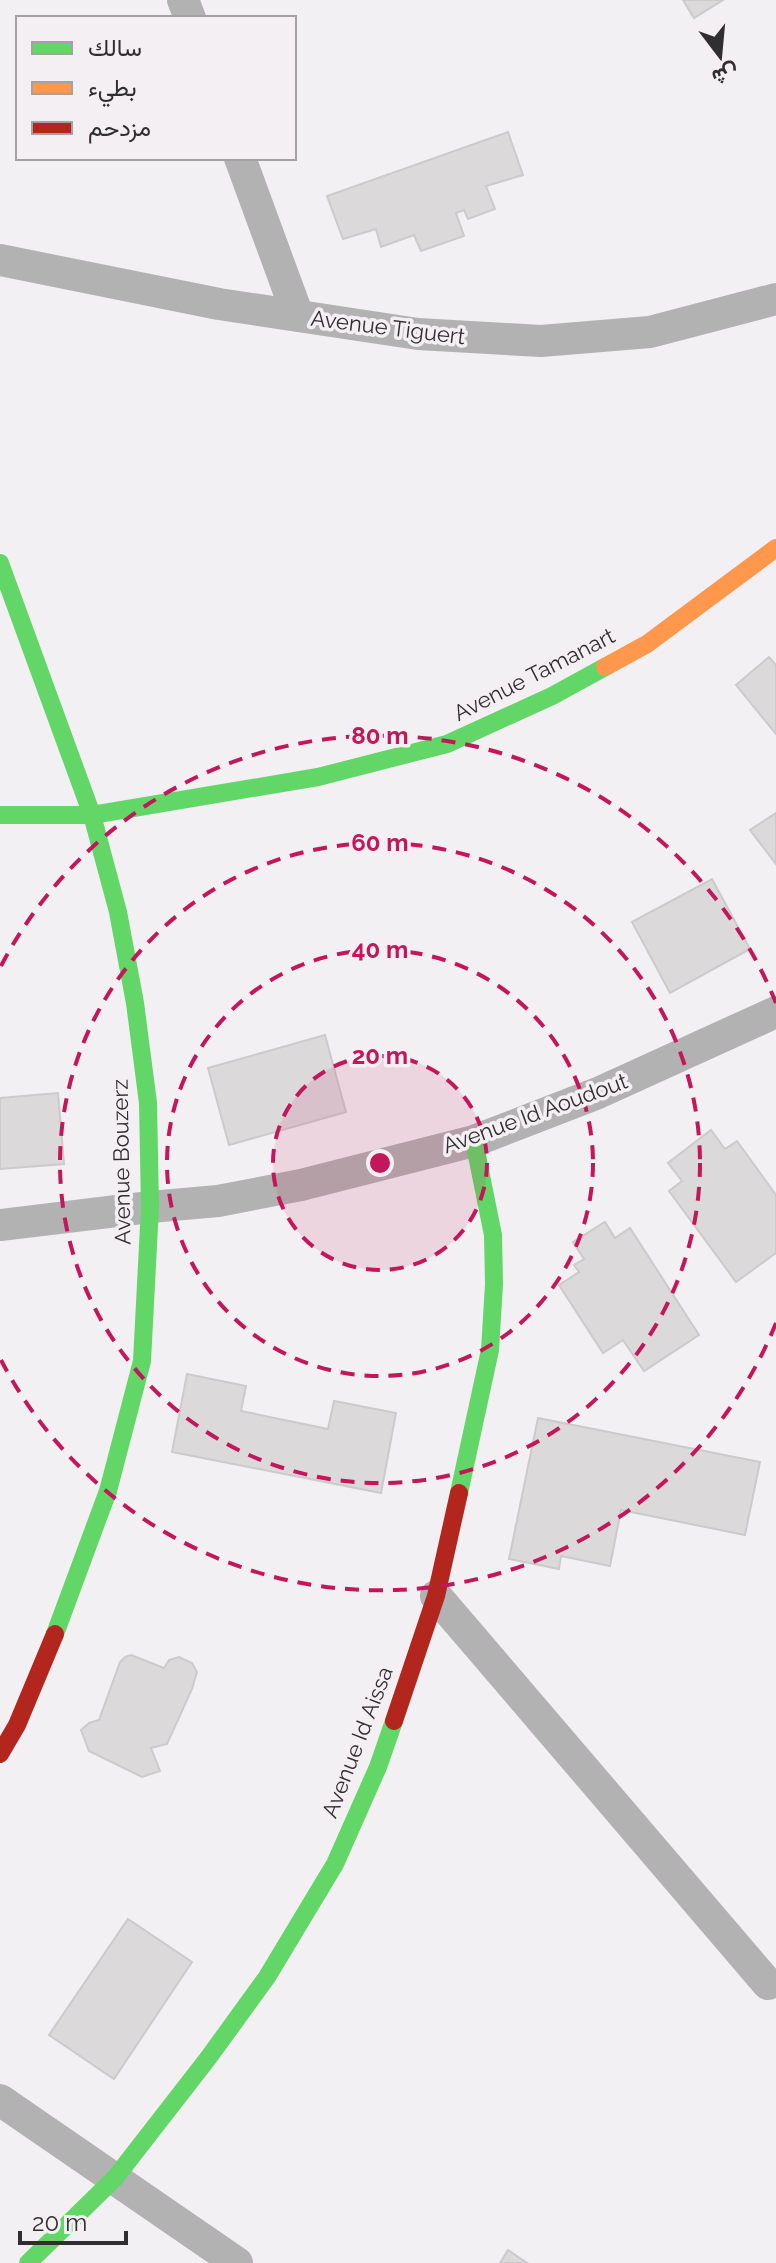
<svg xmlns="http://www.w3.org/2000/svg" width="776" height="2263" viewBox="0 0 776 2263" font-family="Raleway,Vazirmatn,sans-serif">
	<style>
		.building { fill: #dbd9da; stroke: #cccacb; stroke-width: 2 }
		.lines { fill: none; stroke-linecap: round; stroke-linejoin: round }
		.street { stroke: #b2b2b2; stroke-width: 32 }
		.fast { stroke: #63d668; stroke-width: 18 }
		.slow { stroke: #ff974d; stroke-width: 18 }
		.jam { stroke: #b3261e; stroke-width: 18 }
		.ring { fill: none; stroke: #c2185b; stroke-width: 4; stroke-dasharray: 14 10 }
		.labels { text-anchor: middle; stroke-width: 7; stroke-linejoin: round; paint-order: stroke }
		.street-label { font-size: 22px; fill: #302f30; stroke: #f3eff3 }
		.centre { fill: #c2185b; stroke: #f3eff3; stroke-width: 4 }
		.ring-label { font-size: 24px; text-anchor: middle; font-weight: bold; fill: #c2185b; stroke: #f3eff3; stroke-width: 7; stroke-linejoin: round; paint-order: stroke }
	</style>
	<rect width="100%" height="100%" fill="#f2f0f2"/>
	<path class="building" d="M683,0h40l-29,18z
		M508,132l15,43 -37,11 9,23 -27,10 -4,-9 -8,3 8,23 -43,15 -7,-16 -33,12 -5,-18 -33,10 -16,-43z
		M769,657l7,8v69l-40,-49z
		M776,813v51l-26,-34z
		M712,879l38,70 -80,44 -38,-71z
		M325,1035l21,77 -117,33 -21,-77z
		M58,1093l6,71 -64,5v-71z
		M711,1130l14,19 12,-8 39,54v58l-40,29 -67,-91 13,-10 -14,-18z
		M605,1222l10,16 15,-10 69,107 -55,36 -21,-31 -20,13 -44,-68 20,-13 -5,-7 10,-6 -11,-17z
		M187,1374l59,12 -5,25 87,18 6,-28 62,12 -15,80 -209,-41z
		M538,1418l222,44 -15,73 -124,-25 -11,56 -49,-10 -2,13 -50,-10z
		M131,1655l33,13 5,-8 10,-3 13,6 5,9 -5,17 -25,55 -16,4 9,23 -18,6 -53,-26 -8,-21 8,-7 10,-3 21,-58 5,-5z
		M128,1919l64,43 -78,117 -65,-44z
		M508,2250l19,13h-27z"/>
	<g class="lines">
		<path class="street" d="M183,0l7,18
			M240,158l58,158
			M0,260l219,44 199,30 123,7 109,-9 126,-33
			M0,1225l150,-18 68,-6 83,-16 173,-44 124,-48 178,-81
			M436,1596l332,388
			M0,2100l237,163"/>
		<path class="fast" d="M0,563l92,252 26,97 17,91 13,100 2,104 -8,154 -34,130 -53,143
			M0,815h92l226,-38 129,-33 105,-48 53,-29
			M459,1493l31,-143 4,-66 -1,-49 -19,-94
			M28,2263l87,-85 94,-121 58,-80 68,-113 43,-97 16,-46"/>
		<path class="slow" d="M605,667l42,-23 129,-96"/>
		<path class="jam" d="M394,1721l42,-125 23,-103
			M0,1754l17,-29 38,-91"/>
	</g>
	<circle cx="380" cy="1163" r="107" fill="#c2185b" fill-opacity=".12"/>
	<g class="ring">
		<circle cx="380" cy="1163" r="107"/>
		<circle cx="380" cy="1163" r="213"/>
		<circle cx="380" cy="1163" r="320"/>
		<path d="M776 1323A427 427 0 0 1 1 1360M1 966A427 427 0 0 1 776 1003"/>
	</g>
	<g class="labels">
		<g class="street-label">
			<text transform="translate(388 327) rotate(7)" y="8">Avenue Tiguert</text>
			<text transform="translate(534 674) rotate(-27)" y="8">Avenue Tamanart</text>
			<text transform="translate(535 1113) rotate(-20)" y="8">Avenue Id Aoudout</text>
			<text transform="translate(121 1162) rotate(-91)" y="8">Avenue Bouzerz</text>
			<text transform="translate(357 1742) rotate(-69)" y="8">Avenue Id Aissa</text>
		</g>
	</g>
	<circle cx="380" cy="1163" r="12" class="centre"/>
	<g class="ring-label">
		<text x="380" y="744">80 m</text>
		<text x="380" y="851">60 m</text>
		<text x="380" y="958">40 m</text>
		<text x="380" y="1064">20 m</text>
	</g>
	<rect x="16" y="16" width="280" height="144" fill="#f3eff3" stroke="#a5a2a5" stroke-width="2"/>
	<rect x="32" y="42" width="40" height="12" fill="#63d668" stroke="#a5a2a5" stroke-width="2"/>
	<text x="88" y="56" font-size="24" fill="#302f30">سالك</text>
	<rect x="32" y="82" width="40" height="12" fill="#ff974d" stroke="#a5a2a5" stroke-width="2"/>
	<text x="88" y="96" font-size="24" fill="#302f30">بطيء</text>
	<rect x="32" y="122" width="40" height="12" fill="#b3261e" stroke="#a5a2a5" stroke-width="2"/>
	<text x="88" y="136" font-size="24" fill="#302f30">مزدحم</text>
	<g transform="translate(720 56) rotate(164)" stroke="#f3eff3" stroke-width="6" paint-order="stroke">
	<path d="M0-6L14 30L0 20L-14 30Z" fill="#302f30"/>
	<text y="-12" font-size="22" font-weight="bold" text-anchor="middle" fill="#302f30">ش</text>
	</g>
	<path d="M20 2231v12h106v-12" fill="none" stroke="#302f30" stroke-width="4"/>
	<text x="32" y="2231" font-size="24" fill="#302f30" stroke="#f3eff3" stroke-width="6" paint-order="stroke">20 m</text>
</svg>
